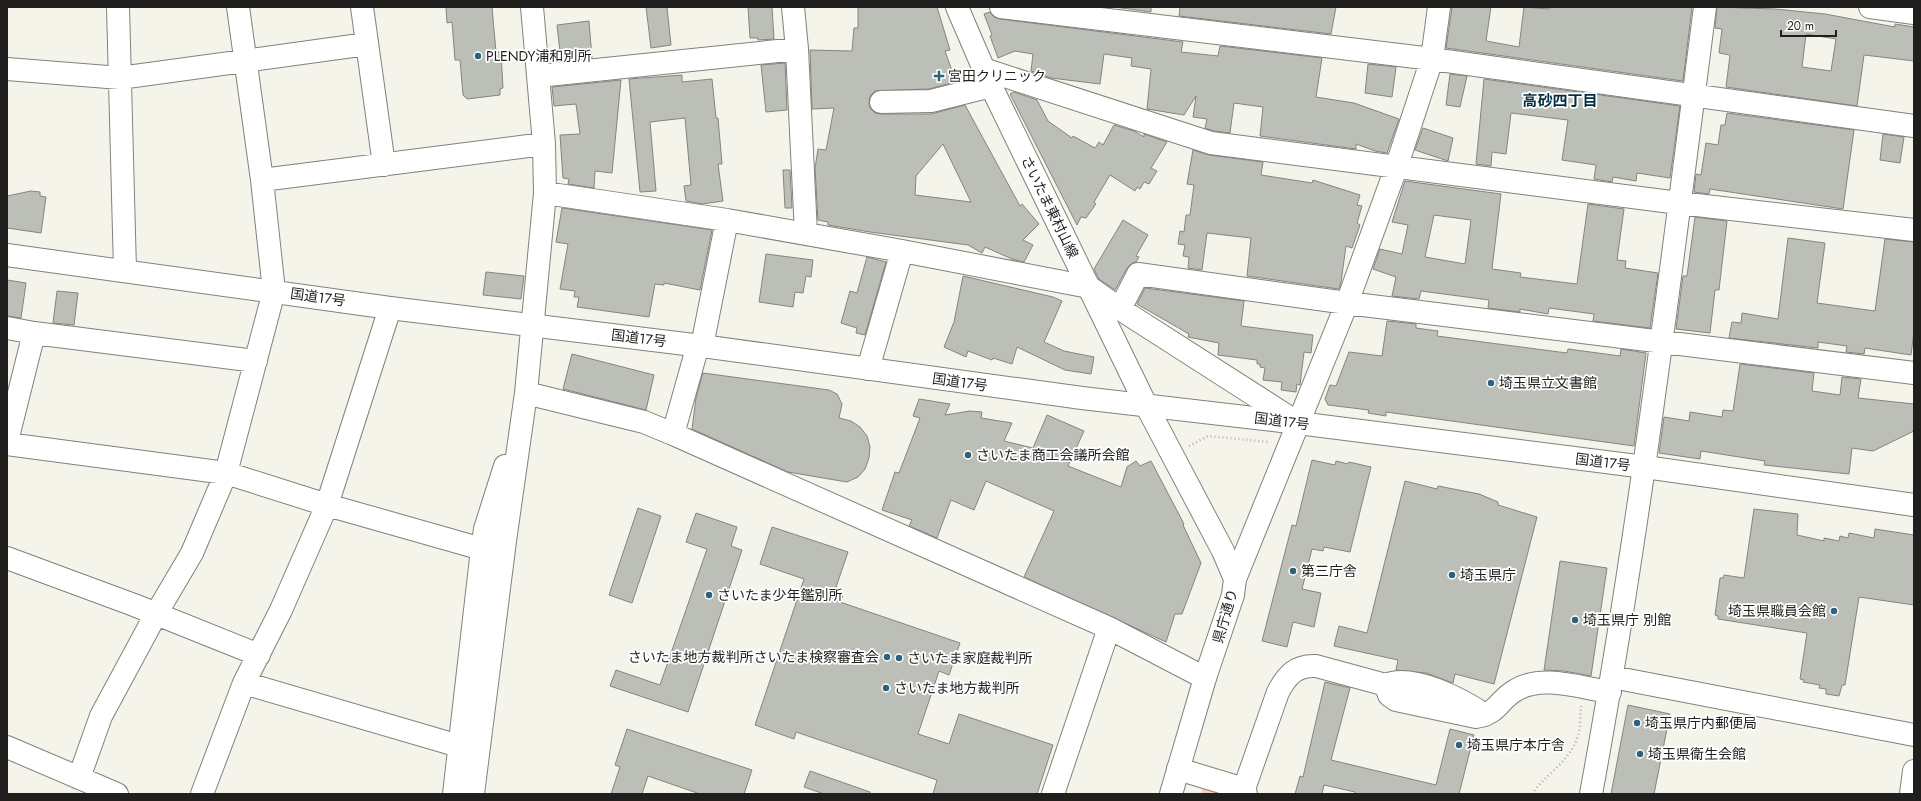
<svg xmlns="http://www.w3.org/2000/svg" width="1921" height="801" viewBox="0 0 1921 801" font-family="Jost,'Noto Sans JP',sans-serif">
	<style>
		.garden { fill: #fccfb9 }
		.building { fill: #bcbfb8; stroke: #83867f; fill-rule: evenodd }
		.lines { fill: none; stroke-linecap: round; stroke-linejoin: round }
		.minor-casing { stroke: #82817a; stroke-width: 24 }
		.major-casing { stroke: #82817a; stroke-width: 24 }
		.highway-casing { stroke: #82817a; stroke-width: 24 }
		.path { stroke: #b1b0a9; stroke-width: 2.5; stroke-dasharray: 1 3; stroke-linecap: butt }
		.minor { stroke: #fff; stroke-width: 22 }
		.major { stroke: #fff; stroke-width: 22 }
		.highway { stroke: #fff; stroke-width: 22 }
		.poi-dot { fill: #2b637d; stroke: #fff; stroke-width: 1.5 }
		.labels { text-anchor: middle; stroke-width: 3.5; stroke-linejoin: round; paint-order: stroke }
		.poi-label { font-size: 14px; fill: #201f1d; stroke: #fff; text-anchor: start }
		.street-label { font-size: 14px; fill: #201f1d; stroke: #fff }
		.neighbourhood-label { font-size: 15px; font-weight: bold; fill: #002f43; stroke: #fff }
	</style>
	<rect width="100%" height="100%" fill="#f5f4eb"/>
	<path class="garden" d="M1203,787l14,4v3h-16z"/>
	<path class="building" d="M446,7h46l4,45h5l2,36 -3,1v6l-33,4 -4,-4 -3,-35h-5l-3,-38 -5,1z
		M646,7h21l4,38 -20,3z
		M748,7h24l2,32 -16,1v-2h-8z
		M858,7h79l13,43 -5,1 11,31 -27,7 -54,2 -5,5 -1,7 1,5 5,5 6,1h50l34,-9 55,101 2,-2 17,20 -16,16 10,5 -9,17 -12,-3 -27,-12 -3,6 -14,-8 -98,-13 -42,-7v-3l-10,-2 -3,-52 3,-19 8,1 8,-42 -22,1 -2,-59 42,1 2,-23h4zM943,144l28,58 -56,-7 1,-19z
		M1114,7h37v5z
		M1180,7h156l-5,27 -152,-18z
		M1452,7h39l-5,34 33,6 5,-40 25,2 1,-2h142l-9,74 -237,-33z
		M1717,7l58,2 50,5 70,13v-3l19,3v34l-50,-6 -7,51 -131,-19 4,-32 -11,-2 3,-24 -7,-1zM1806,34l30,5 -5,32 -29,-4z
		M990,12l4,5 6,2 183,23 -2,10 37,4 2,-10 102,12 -6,39 38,6 45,16 -12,34 -12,-2 -19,-7v5l-96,-13 3,-29 -29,-4 -4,30 -16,-2 -9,-3 2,-9 -14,-2 3,-21 -12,19 -37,-6 4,-40 -20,-3 1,-8 -28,-4 -4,30 -49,-6 -20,-7 2,-17 -18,-3 -17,7 -8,-22 2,-1 -8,-21z
		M589,21l3,37 -31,3 -4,-36z
		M785,63l2,47 -21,2 -5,-47z
		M1368,64l28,3 -4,30 -27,-4z
		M1450,74l17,2 -7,31 -14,-2z
		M682,75v7l30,-3 4,39h2l4,46h-4l5,37 -21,3 -16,-3 -2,-15 7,-1 -6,-67 -35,4 6,69 -16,1 -11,-113z
		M1484,79l196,27 -10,72 -33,-5 -1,8 -23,-4 -1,5 -18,-3 2,-14 -34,-5 6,-40 -57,-7 -5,41 -14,-2 -1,14 -15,-2z
		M621,80l-9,93 -17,-2 -1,17 -26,-4 1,-5 -6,-1 -3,-43 20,-1 -4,-30 -22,2 -2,-19z
		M1014,92l23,8 11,21 24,17 1,-2 22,12 4,-6 4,3 11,-20 20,6 10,6v-3l23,8 -16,26 6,3 -8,13 -5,-2 -4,7 -3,-2 -2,4 -25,-16 -16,27 2,2 -10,14 -5,-1 -4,8 -67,-131z
		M1727,113l127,17 -11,79 -133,-20 -1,5 -15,-2 2,-18 5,1 5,-32 12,2 3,-20h4z
		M1423,128l30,10 -5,23 -33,-11z
		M1883,134l21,3 -4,26 -20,-3z
		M1193,150l16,5 54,7 -2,13 51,8 1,-3 47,15 -3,10 5,1 -5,17 3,2 -8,23 -6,-2 -5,36 -2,7 -92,-13 4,-38 -44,-5 -5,37 -14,-2 1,-11 -6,-1 2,-11 -7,-1 2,-13 4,1 2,-17h4l4,-30 -7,-1z
		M783,170h7l2,38h-7z
		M1405,181l96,13 -9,75 29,4 -1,4 57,7 11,-80 36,5 -7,51 9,1 -1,7 33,5 -8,55 -57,-7 1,-7 -45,-6 -1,6 -28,-5v3l-32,-4 1,-8 -68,-9 -2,8 -27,-3 4,-19 -23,-8 7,-20 22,5 6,-29 -16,-3zM1434,215l37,5 -6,44 -40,-7z
		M31,191l9,1v4l6,1 -5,36 -34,-5v-32z
		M562,208l150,22 -12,60 -36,-7v2l-9,-1 -6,33 -72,-10 2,-10h-5l1,-6 -15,-2 8,-45 -12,-2z
		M1695,217l32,4 -8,69h-4l-5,43 -34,-4 7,-53h4z
		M1123,220l25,15 -12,21 3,1 -3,5 -4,1 -5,5 -12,22 -16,-11 -5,-10z
		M1788,238l37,5 -8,60 58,8 10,-72 29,3v89l-3,24 -46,-7 -1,6 -18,-2 1,-6 -29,-4v6l-89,-10 3,-16 9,1 1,-10 36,6z
		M766,254l47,6 -2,17 -5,-1 -3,17 -8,-1 -2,15 -34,-5z
		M867,257l19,5 -21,73 -9,-2 1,-5 -16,-5 9,-32 7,2z
		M486,272l38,4 -3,23 -38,-4z
		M963,276l90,21 9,4 -18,41 20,9 30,6 -3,17 -26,-4 -48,-23 -5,17 -19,-6 -1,2 -24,-9 -2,6 -22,-10 10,-25z
		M7,280l19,3 -5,35 -14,-2z
		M1145,288l99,13 -3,25 72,9 -2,18 -7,-1 -4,33 -3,-1 -1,8 -15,-2 1,-8 -19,-2 2,-12 -5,-1v-3h-3v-4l-39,-5 1,-12 -31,-6 1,-3 -52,-30z
		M57,291l21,2 -4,32 -21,-2z
		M1387,321l29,3v4l22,3 -1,5 130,17 1,-4 52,7 1,-7 25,4 -12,93 -248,-34v4l-18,-3 1,-3 -41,-5 -3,-6 5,-14 6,1 13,-34 33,4z
		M572,354l82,21 -8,35 -83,-21z
		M1740,364l74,9 -2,18 28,4 2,-18 19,2 -3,19 56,6v27l-41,20 -21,-3 -3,26 -85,-9 1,-4 -64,-10 -1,8 -41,-6 5,-36 25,4 1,-9 32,5 1,-7 10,1z
		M703,373l126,17 8,4 5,10 -3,14 12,3 9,6 7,9 3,11 -1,11 -4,11 -7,8 -11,5 -59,-10 -96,-43 4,-31z
		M919,399l31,5 -5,11 25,-4 12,1 -1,6 31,5 -8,18 29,7 14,-33 37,16 -16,35 53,21 6,-20 9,-6 4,5 11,-5 33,63 -1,1 18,38 -19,51h-7l-9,28 -142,-65 30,-66 -68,-30 -12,29 -23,-10 -14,38 -28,-12 3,-6 -30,-10 13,-38 4,1 21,-55 -7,-2z
		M1312,460l23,5 1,-4 12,3 1,-2 22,5 -21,85 -26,-5 -1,4 -11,-2 -10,40 19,4 -7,34 -21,-5 -6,25 -25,-6 30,-116 4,1z
		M1405,481l32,8 1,-3 41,8 19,8v3l39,12 -43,167 -39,-10 -2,9 -27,-10 -30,-3 2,-10 -64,-14 5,-20 28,7z
		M638,508l23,8 -29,87 -23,-8z
		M1754,509l44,5 -1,21 27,6v-3l15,3 1,-5 8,2 1,-5 25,5 1,-9 39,6v70l-55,-8 -14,88h-3l-3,11 -13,-2v-5l-7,-1 1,-3 -17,-3 1,-2 -4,-1 7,-46 -89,-14v-3l-3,-1 5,-37h3l1,-3 20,3z
		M696,513l41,14 -6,19 11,4 -54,162 -78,-26 6,-16 44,15 47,-136 -21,-7z
		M772,527l76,25 -14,41 9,3 -3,6 120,41 -11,32 -10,-4 -21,63 31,10 10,-30 94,31 -16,49h-104l4,-14 -141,-48 -2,7 -39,-14 49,-146 -44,-15z
		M1560,561l47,7 -16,108 -27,-5 -20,-1z
		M1325,682l25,6 -19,72 105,25 14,-56 24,6 -15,59h-104v-2l-31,-7 -2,9h-27l5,-18 3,1z
		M1628,705l42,9 -16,80h-43z
		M627,729l125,41 -8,24h-44l-52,-18 -6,18h-31l9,-27 -5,-2z
		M810,771l60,21v2h-46l-20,-7z"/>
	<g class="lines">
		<defs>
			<path id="minor" d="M118,7l7,263
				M362,7l22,158
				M793,7l4,42 9,185
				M1001,7l431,52 482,67
				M1870,7l44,6
				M7,69l113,9 247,-34
				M983,69l228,74 468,60 235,27
				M538,76l259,-27
				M881,102l50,-1 60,-15
				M262,180l282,-36
				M545,193l182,27 175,31 187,36 31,22 178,114
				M1120,309l18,-35 209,29 567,70
				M7,328l27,5 222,28
				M702,346l25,-126
				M868,369l34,-118
				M526,393l118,29 29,12 436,194 96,50
				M673,434l25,-89
				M7,441l27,-108
				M7,444l219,29 101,32 155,44
				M7,558l127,47 125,50
				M1235,579l112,-276 49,-135 36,-109 7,-52
				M1612,677l302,58
				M244,683l215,63
				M1386,685l3,10 7,5 80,17c23,-4 22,-17 40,-27 27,-16 64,-2 94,2
				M7,747l110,47
				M1178,769l66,20 2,5
				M79,778l22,-62 55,-102 36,-61 34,-80 48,-182 -12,-111 -24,-173
				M1244,789l34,-97c9,-17 18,-27 38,-26l70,19c26,-12 77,15 99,30
				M202,794l42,-111 37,-73 46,-105 63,-197
				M454,794l28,-245 3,-20 20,-63
				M473,794l32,-253 21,-148 19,-200 -1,-49 -12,-137
				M1053,794l56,-166
				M1591,794c48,-261 80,-524 114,-787
				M1911,794l3,-23"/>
			<path id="major" d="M957,7l34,79 155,319"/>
			<path id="highway" d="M7,255l383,53 312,38 380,52 216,25 347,44 269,38
				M1146,405l77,146 12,28 -2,16 -28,83 -34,116"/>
		</defs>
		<use href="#minor" class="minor-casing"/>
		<use href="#major" class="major-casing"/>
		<use href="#highway" class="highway-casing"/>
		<path class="path" d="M1189,446l19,-10 61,6
			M1532,794c13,-19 36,-32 44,-53 5,-11 4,-24 5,-35"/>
		<use href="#minor" class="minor"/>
		<use href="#major" class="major"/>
		<use href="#highway" class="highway"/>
	</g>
	<g class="poi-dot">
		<circle cx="478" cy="56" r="4"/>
		<path d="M937 70h4v4h4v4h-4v4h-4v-4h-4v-4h4z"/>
		<circle cx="1491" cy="383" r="4"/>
		<circle cx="968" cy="455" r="4"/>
		<circle cx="1293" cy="571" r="4"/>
		<circle cx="1452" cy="575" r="4"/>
		<circle cx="709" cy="595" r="4"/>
		<circle cx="1834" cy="611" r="4"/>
		<circle cx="1575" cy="620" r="4"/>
		<circle cx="887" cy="657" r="4"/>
		<circle cx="899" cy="658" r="4"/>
		<circle cx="886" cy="688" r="4"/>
		<circle cx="1637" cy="723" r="4"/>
		<circle cx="1459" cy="745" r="4"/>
		<circle cx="1640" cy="754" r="4"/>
	</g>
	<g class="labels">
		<g class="poi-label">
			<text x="486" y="61">PLENDY浦和別所</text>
			<text x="948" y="81">宮田クリニック</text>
			<text x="1499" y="388">埼玉県立文書館</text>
			<text x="976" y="460">さいたま商工会議所会館</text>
			<text x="1301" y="576">第三庁舎</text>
			<text x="1460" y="580">埼玉県庁</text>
			<text x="717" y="600">さいたま少年鑑別所</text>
			<text x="1826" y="616" text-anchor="end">埼玉県職員会館</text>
			<text x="1583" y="625">埼玉県庁 別館</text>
			<text x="879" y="662" text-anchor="end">さいたま地方裁判所さいたま検察審査会</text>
			<text x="907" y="663">さいたま家庭裁判所</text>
			<text x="894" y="693">さいたま地方裁判所</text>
			<text x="1645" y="728">埼玉県庁内郵便局</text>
			<text x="1467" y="750">埼玉県庁本庁舎</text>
			<text x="1648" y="759">埼玉県衛生会館</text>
		</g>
		<g class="street-label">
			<text transform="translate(1050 207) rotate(64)" y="5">さいたま東村山線</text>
			<text transform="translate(318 297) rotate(8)" y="5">国道17号</text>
			<text transform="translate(639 338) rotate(7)" y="5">国道17号</text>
			<text transform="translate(960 382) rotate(8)" y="5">国道17号</text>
			<text transform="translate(1282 421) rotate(7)" y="5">国道17号</text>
			<text transform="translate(1603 462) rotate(7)" y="5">国道17号</text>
			<text transform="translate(1225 616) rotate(-74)" y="5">県庁通り</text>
		</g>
		<g class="neighbourhood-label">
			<text x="1560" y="106">高砂四丁目</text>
		</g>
	</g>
	<rect width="1921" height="801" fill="none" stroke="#201f1d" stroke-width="16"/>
	<path d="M1781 30v6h55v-6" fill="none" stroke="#201f1d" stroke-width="2"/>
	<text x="1787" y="30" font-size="12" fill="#201f1d" stroke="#ffffff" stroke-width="3" paint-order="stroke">20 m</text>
</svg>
